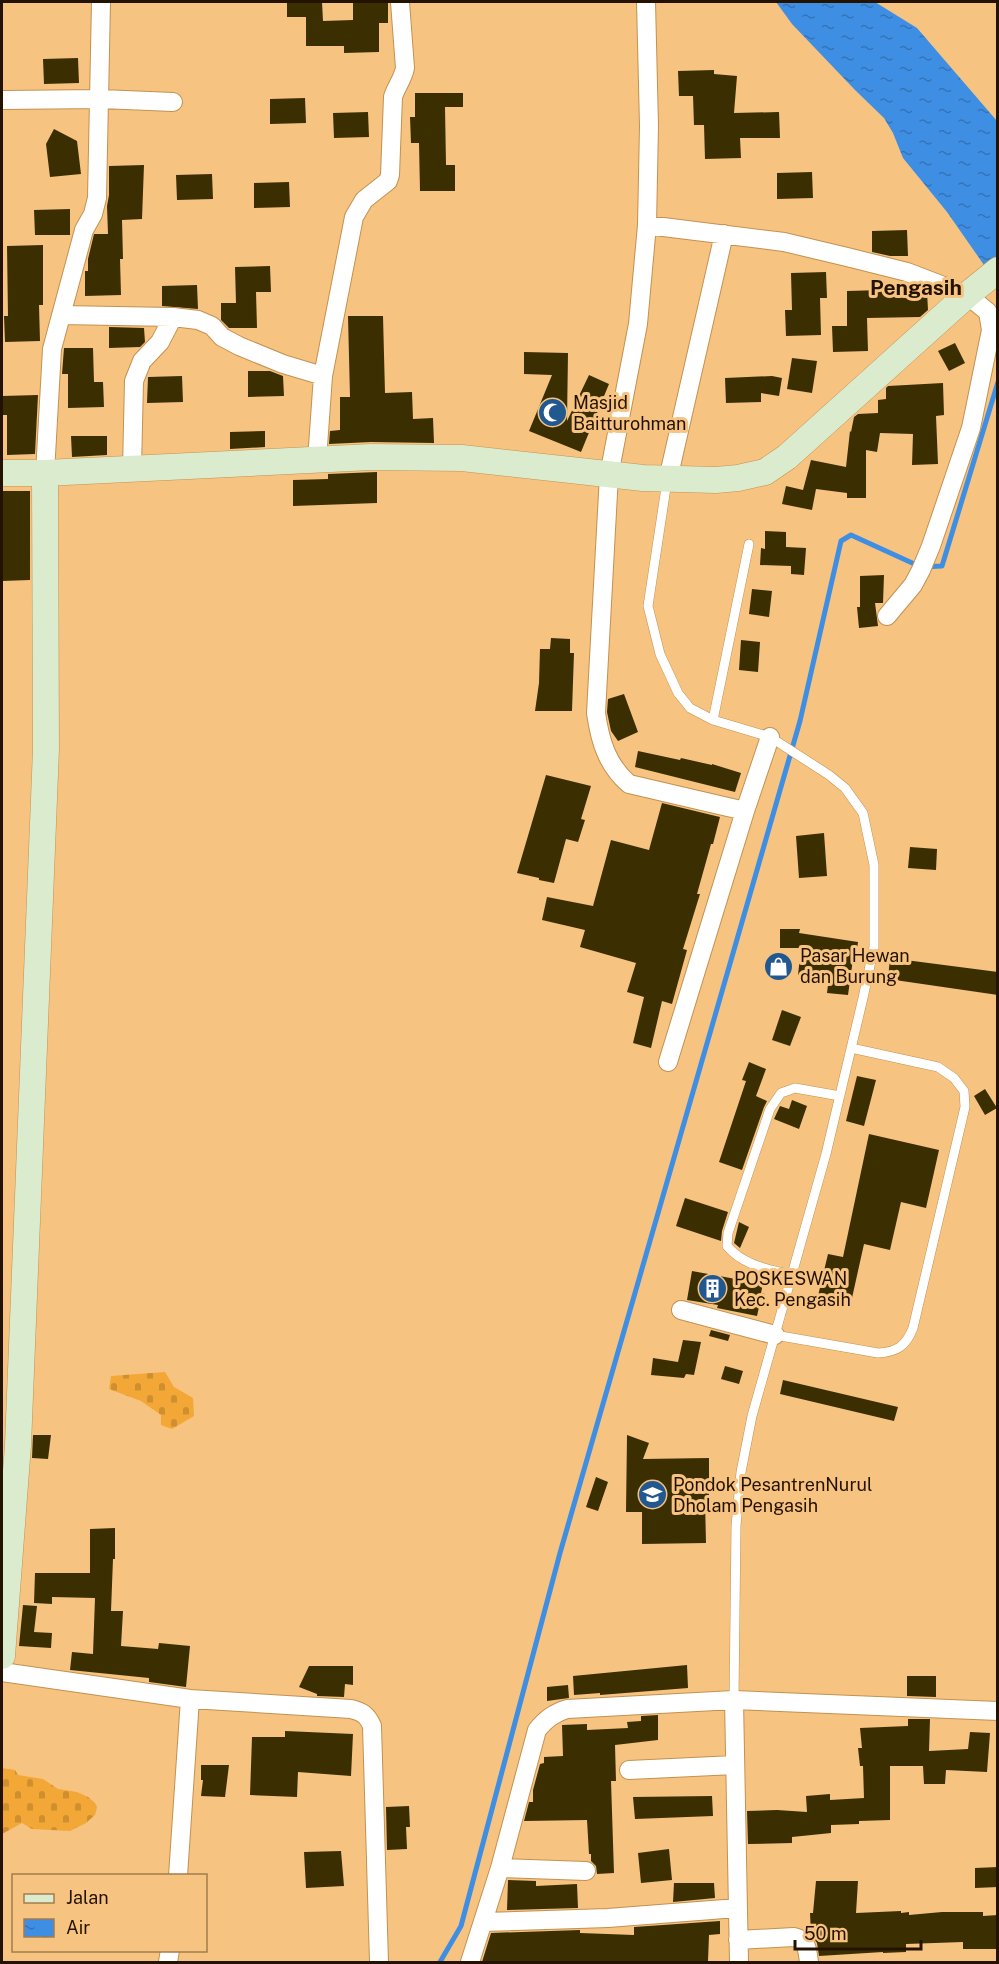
<svg xmlns="http://www.w3.org/2000/svg" width="999" height="1964" viewBox="0 0 999 1964" font-family="'Public Sans',sans-serif">
	<style>
		.cemetery { fill: url(#cemetery-stones) }
		.water { fill: url(#water-ripples) }
		.lines { fill: none; stroke-linecap: round; stroke-linejoin: round }
		.stream { stroke: #3e8fe4; stroke-width: 5 }
		.building { fill: #3b2f02 }
		.lane-casing { stroke: #c39150; stroke-width: 10 }
		.street-casing { stroke: #c39150; stroke-width: 20 }
		.secondary-casing { stroke: #c39150; stroke-width: 27 }
		.lane { stroke: #fff; stroke-width: 9 }
		.street { stroke: #fff; stroke-width: 18 }
		.secondary { stroke: #dbebcd; stroke-width: 26 }
		.labels { text-anchor: middle; stroke-width: 6; stroke-linejoin: round; paint-order: stroke }
		.poi-label { font-size: 18px; fill: #241200; stroke: #f7c381; text-anchor: start }
		.quarter-label { font-size: 21px; font-weight: bold; fill: #241200; stroke: #f7c381 }
	</style>
	<defs>
		<pattern id="cemetery-stones" width="16" height="16" patternUnits="userSpaceOnUse" patternTransform="scale(1.5)"><rect width="16" height="16" fill="#f2a736"/><path d="M2 7V4a2 2 0 0 1 4 0v3zM10 15v-3a2 2 0 0 1 4 0v3z" fill="#cf8f2e"/></pattern>
		<pattern id="water-ripples" width="26" height="14" patternUnits="userSpaceOnUse" patternTransform="scale(1.5)"><rect width="26" height="14" fill="#3e8fe4"/><path d="M2 4q2-2 4 0t4 0M15 11q2-2 4 0t4 0" fill="none" stroke="#3473b6"/></pattern>
	</defs>
	<rect width="100%" height="100%" fill="#f7c381"/>
	<path class="cemetery" d="M165,1372l9,15 19,11 1,18 -22,13 -11,-4v-10l-20,-14 -32,-12 2,-13z
		M2,1768l13,2 3,5 25,4 15,10 19,3 11,5 7,6 2,4 -2,8 -9,8 -16,8 -38,-2 -10,-6 -20,11z"/>
	<path class="water" d="M776,2h99l42,26 80,93v155l-13,-11 -37,-53 -44,-54 -10,-25 -9,-15 -29,-28 -63,-66z"/>
	<g class="lines">
		<path class="stream" d="M440,1962l21,-36 99,-373 240,-832 41,-180 10,-6 70,32 21,-1 56,-184"/>
	</g>
	<path class="building" d="M287,2h35l1,19 30,-1v-18h35v21h-9v29l-35,1v-7h-38v-29h-19z
		M78,58l1,25 -35,1 -1,-25z
		M714,70v4l23,2 -3,37 45,-1 1,26h-40l1,20 -36,1 -1,-34h-10l-1,-29h-14l-1,-25z
		M415,93h48v14h-18l1,58h9v26h-35l-1,-48h-8l-1,-26h5z
		M305,98l1,25 -36,1v-25z
		M368,112l1,25 -35,1 -1,-25z
		M54,129l23,12 4,33 -31,3 -4,-33z
		M144,165l-2,54 -20,1 1,39h-3l1,36 -36,1v-25h3v-12l6,-25h14l-1,-28 2,-11v-29z
		M812,172l1,26 -36,1v-26z
		M212,174l1,25 -36,1 -1,-25z
		M289,182l1,25 -36,1v-25z
		M70,209v26h-35l-1,-25z
		M907,230l1,26h-18l-18,-4v-21z
		M43,245v60h-4l1,36 -35,1 -1,-26h4l-1,-70z
		M270,266l1,26h-15l1,36h-28l-8,-8v-17h15l-1,-36z
		M826,272l1,26h-7l1,37 -35,1 -1,-26h7l-1,-37z
		M197,285l1,24 -36,-3v-20z
		M882,290v3l45,-1 1,18 -8,7 -53,1 1,33 -35,1 -1,-26h15v-35z
		M348,316h35l2,77 27,-1 1,27 20,-1 1,25 -63,-1 -42,2 1,-13 10,-1v-33h10z
		M109,327l35,1 1,14 -5,5 -31,1z
		M955,343l10,20 -16,8 -11,-20z
		M64,348h29l1,34h9l1,25 -36,1v-34h-6z
		M524,352l44,1 -1,68 22,-46 20,9 -28,68 -52,-21 23,-56 -28,-1z
		M792,358l25,3 -5,32 -25,-4z
		M248,371h22l13,5 1,20 -36,1z
		M182,376l1,26 -36,1 1,-26z
		M772,376l10,2 -3,18 -18,-3v9l-35,1 -1,-25z
		M943,383l1,32 -8,1 2,48 -26,1 1,-31 -33,-1 -3,19 -11,-2v48h-19v-5l-31,-4 -4,21 -30,-6 4,-18 17,4 8,-30 35,7 4,-36 1,1 3,-15 4,-3 20,-1v-13l8,-1v-11l2,-2z
		M38,395l-3,59 -28,1v-40h-5v-19z
		M265,431v16l-35,2v-17z
		M71,436h36v19l-35,2z
		M377,472v31l-84,3v-26l35,-1v-5z
		M2,491h28v89l-28,1z
		M765,531l21,1v15l20,1 -2,27 -13,-1v-8l-31,-1 1,-17 4,1z
		M884,575l-1,28h-8l3,23 -19,2 -2,-21h3v-31z
		M752,589l20,2 -3,26 -20,-3z
		M551,638l19,1v14h4l-2,58h-37l4,-28 1,-34h10z
		M741,640l19,2 -2,30 -19,-2z
		M624,694l14,38 -20,9 -7,-10 -4,-19 1,-13z
		M638,751l42,9 1,-2 31,7v-1l29,9 -6,19 -100,-25z
		M546,775l45,11 -10,33 4,1 -7,22 -12,-3 -12,44 -15,-3v-2l-22,-5z
		M662,803l58,14 -7,27h-2l-14,50h3l-17,55 4,1 -15,54 -10,-3 -11,47 -18,-5 11,-46 -17,-5 9,-29 -56,-16 5,-17 -43,-10 5,-23 46,9 18,-66 38,10z
		M824,833l3,43 -28,2 -3,-42z
		M910,847l27,2 -1,21 -28,-2z
		M780,929h20l-1,4 59,9 -2,17h-3l-5,36 -21,-2 2,-16 -31,-2 3,-27h-21z
		M890,958l108,14v23l-110,-16z
		M782,1010l19,7 -11,29 -18,-6z
		M749,1062l17,7 -10,27 11,5 -3,6 -22,63 -23,-8 27,-81 -4,-1z
		M857,1076l19,4 -12,46 -18,-5z
		M985,1089l12,19 -12,7 -11,-19z
		M792,1100l15,6 -8,23 -25,-10 6,-13 9,3z
		M869,1134l70,16 -13,58 -25,-6 -11,48 -26,-6 -14,63 -33,-7 11,-46 15,3z
		M685,1198l43,14 -6,19 -1,10 -45,-15z
		M739,1222l10,5 -9,21 -6,-5z
		M692,1271l71,13 -2,9 4,1 -2,14 -4,-1 -2,9 -40,-8 1,-3 -31,-5z
		M711,1330l19,5 -2,6 -19,-5z
		M683,1340l18,2 -7,33 -8,-1 -2,4 -33,-3 2,-17 25,4z
		M725,1366l18,5 -4,13 -18,-5z
		M783,1380l115,27 -4,14 -114,-27z
		M33,1435h18l-3,24 -16,-1z
		M627,1435l22,8 -6,16 66,-1v43h-4l1,42 -64,1v-32h-16z
		M596,1477l12,5 -10,29 -12,-4z
		M115,1528v31h-2l-2,52h12l-2,35 37,3 1,-6 31,3 -4,41 -37,-5v-4l-79,-8 2,-18 21,2 2,-56 -43,-1v7l-18,-1 1,-30h55v-44z
		M23,1605l14,1 -3,26 18,1 -1,15 -32,-2z
		M687,1665l1,23 -88,7v-2l-26,2 -1,-19z
		M309,1666h44v19l-8,-1 -1,13 -27,-1v-2l-18,-7z
		M907,1676h29v21l-29,-1z
		M568,1685l1,13 -22,3v-14z
		M658,1715v25l-43,5 1,36h-5l3,92 -17,1 -1,-8 -5,-5v-7h-2l-2,-34 -63,1 5,-19h4v-12l7,-26 4,-1v-6l19,-1 -1,-31 25,-1v6l41,-2 -1,-6 14,-1v-5z
		M908,1719h22l-1,32 39,-2 2,-17 20,1 -3,39 -41,-2 -1,14h-21l-1,-18h-33v54l-31,1v3l-28,1v8l-39,4v6l-44,1 -1,-33 30,-1 30,2 -1,-16 24,-2v6l34,-2 -1,-32h-3l-2,-18h4l-2,-20 48,-2z
		M285,1731l68,3 -2,42 -53,-4 -1,25 -47,-2 2,-58h33z
		M201,1765h28l-4,32 -24,-1 2,-16h-2z
		M712,1796l1,20 -78,3 -2,-22z
		M409,1806l1,21h-4l1,22 -20,1 -1,-43z
		M669,1849l3,31 -31,3 -3,-30z
		M341,1851l3,35 -38,2 -2,-36z
		M998,1867v20l-23,1v-20z
		M508,1880l28,1v5l41,-2 1,24 -71,2z
		M816,1881h42l-2,32 45,-2v2l8,-1v3l33,-3h41v4l15,-1v34h-35v-7l-57,2v8l-23,1v-1l-64,4 -2,-13 -6,-9 -1,-21h3z
		M674,1883h40l1,15 -42,4z
		M720,1921v13l-11,1 -1,26 -226,1 9,-29 89,-3v3l54,2v-8z"/>
	<g class="lines">
		<defs>
			<path id="lane" d="M667,481l-19,125 12,48 18,39 12,15 23,12 57,17 59,38 16,13 18,25 11,52v82l-11,51 -37,156 -74,262 -11,56 -5,54 -2,174
				M713,720l36,-176
				M792,1275c-24,-6 -48,-9 -65,-29l1,-13 42,-124 11,-16 14,-5 45,8
				M775,1335l103,18c19,-1 28,-7 35,-25l52,-221 -1,-16 -10,-13 -16,-11 -87,-19"/>
			<path id="street" d="M646,2l3,124 -2,99 -9,99 -29,151 -13,238c4,28 11,52 33,71l116,27
				M2,100l99,-1 72,3
				M647,225l137,17 63,15 60,15 60,23 21,17 3,18 -20,98 -40,118 -10,24 -8,15 -26,31
				M61,315l112,2 25,3 14,6 10,11 17,9 44,18 40,12
				M317,460l6,-84 31,-159 10,-17 24,-19 2,-6 3,-78c3,-10 10,-18 12,-29l-5,-66
				M132,469l2,-88 8,-20 18,-19 13,-25
				M45,473l7,-124 32,-119 9,-16 4,-16 4,-196
				M668,479l56,-245
				M668,1062l77,-251 25,-74
				M681,1310l94,25
				M2,1672l188,27 161,10c12,3 16,6 21,17l7,236
				M734,1700l5,262
				M629,1770l106,-5
				M500,1868l86,3
				M178,1876l12,-177
				M483,1922l125,-4 129,-10
				M738,1940l56,-3c14,3 13,13 15,25
				M168,1962l2,-12
				M470,1962l30,-94 37,-138c9,-11 17,-17 30,-21l167,-9 264,11"/>
			<path id="secondary" d="M2,473h43l326,-16 91,1 181,20 73,2 22,-2 27,-6 22,-15 180,-162 31,-25
				M2,1656l16,-211 28,-696 -1,-276"/>
		</defs>
		<use href="#lane" class="lane-casing"/>
		<use href="#street" class="street-casing"/>
		<use href="#secondary" class="secondary-casing"/>
		<use href="#lane" class="lane"/>
		<use href="#street" class="street"/>
		<use href="#secondary" class="secondary"/>
	</g>
	<defs>
		<symbol id="mosque-disc" viewBox="-11 -11 22 22"><circle r="9.5" fill="#225890" stroke="#f7c381"/><path d="M3.5-4.9A6 6 0 1 0 3.5 4.9A5 5 0 1 1 3.5-4.9Z" fill="#fff"/></symbol>
		<symbol id="shop-disc" viewBox="-11 -11 22 22"><circle r="9.5" fill="#225890" stroke="#f7c381"/><path d="M-5-2.5h2.3a2.7 3.5 0 0 1 5.4 0H5L5.5 6h-11ZM-1.5-2.5h3a1.5 2.3 0 0 0-3 0Z" fill="#fff"/></symbol>
		<symbol id="building-disc" viewBox="-11 -11 22 22"><circle r="9.5" fill="#225890" stroke="#f7c381"/><path d="M-4-6H4V6H1V3H-1V6H-4ZM-2.5-4.3h1.7v1.8h-1.7ZM.8-4.3h1.7v1.8H.8ZM-2.5-1h1.7V.8h-1.7ZM.8-1h1.7V.8H.8Z" fill="#fff"/></symbol>
		<symbol id="school-disc" viewBox="-11 -11 22 22"><circle r="9.5" fill="#225890" stroke="#f7c381"/><path d="M0-5L7-2L0 1L-7-2ZM-4 1L0 2.5L4 1V4Q0 6-4 4Z" fill="#fff"/></symbol>
	</defs>
	<g fill-rule="evenodd">
		<use href="#mosque-disc" x="536" y="396" width="33" height="33"/>
		<use href="#shop-disc" x="762" y="950" width="33" height="33"/>
		<use href="#building-disc" x="696" y="1272" width="33" height="33"/>
		<use href="#school-disc" x="636" y="1478" width="33" height="33"/>
	</g>
	<g class="labels">
		<g class="poi-label">
			<text x="573" y="409">Masjid<tspan x="573" dy="21">Baitturohman</tspan></text>
			<text x="800" y="962">Pasar Hewan<tspan x="800" dy="21">dan Burung</tspan></text>
			<text x="734" y="1285">POSKESWAN<tspan x="734" dy="21">Kec. Pengasih</tspan></text>
			<text x="673" y="1491">Pondok PesantrenNurul<tspan x="673" dy="21">Dholam Pengasih</tspan></text>
		</g>
		<g class="quarter-label">
			<text x="916" y="295">Pengasih</text>
		</g>
	</g>
	<rect width="999" height="1964" fill="none" stroke="#241200" stroke-width="6"/>
	<rect x="12" y="1874" width="195" height="78" fill="#f7c381" stroke="#a37c4d" stroke-width="1.5"/>
	<rect x="24" y="1894" width="30" height="9" fill="#dbebcd" stroke="#a37c4d" stroke-width="1.5"/>
	<text x="66" y="1904" font-size="18" fill="#241200">Jalan</text>
	<rect x="24" y="1919" width="30" height="18" fill="url(#water-ripples)" stroke="#a37c4d" stroke-width="1.5"/>
	<text x="66" y="1934" font-size="18" fill="#241200">Air</text>
	<path d="M795 1940v9h126v-9" fill="none" stroke="#241200" stroke-width="3"/>
	<text x="804" y="1940" font-size="18" fill="#241200" stroke="#f7c381" stroke-width="4.5" paint-order="stroke">50 m</text>
</svg>
